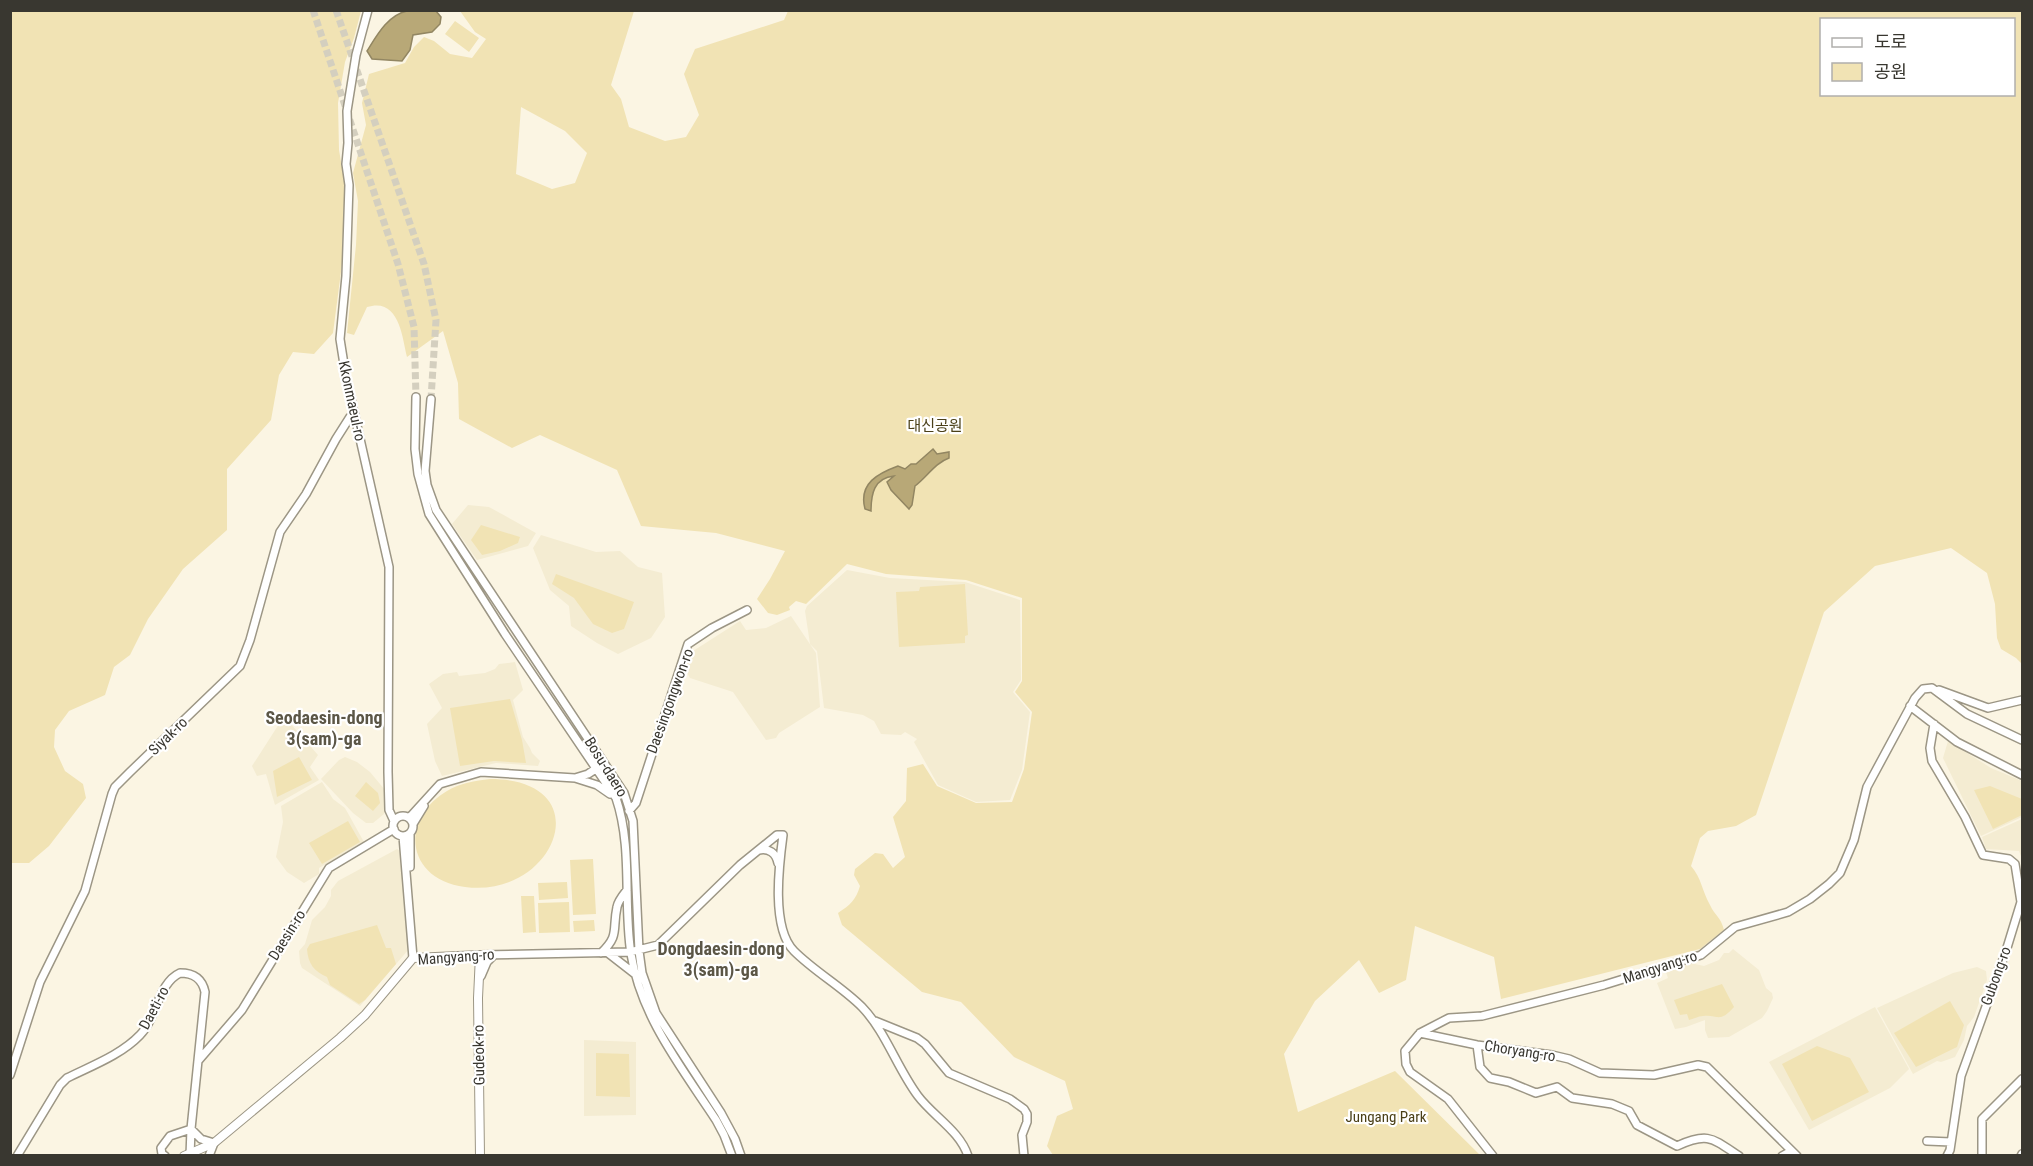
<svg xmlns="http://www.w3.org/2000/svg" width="2033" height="1166" viewBox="0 0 2033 1166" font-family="'Roboto Condensed','Noto Sans KR',sans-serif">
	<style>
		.built { fill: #f4ecd2 }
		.green { fill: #f1e3b4; fill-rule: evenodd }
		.water { fill: #b8a877; stroke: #928662; stroke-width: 1.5 }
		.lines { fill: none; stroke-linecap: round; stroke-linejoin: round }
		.secondary-tunnel { stroke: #d4cfbf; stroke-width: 7; stroke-dasharray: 7 3.5; stroke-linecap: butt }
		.secondary-casing { stroke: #9c9685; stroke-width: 10 }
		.primary-casing { stroke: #9c9685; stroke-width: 10 }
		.secondary { stroke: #fff; stroke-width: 7 }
		.primary { stroke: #fff; stroke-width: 8 }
		.labels { text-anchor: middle; stroke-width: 4.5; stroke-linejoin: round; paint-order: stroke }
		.street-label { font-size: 15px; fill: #393730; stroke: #fff }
		.park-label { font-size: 15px; fill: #4b4018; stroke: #fff }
		.quarter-label { font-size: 18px; font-weight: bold; fill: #5b5646; stroke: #fff }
	</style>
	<rect width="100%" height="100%" fill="#fbf5e3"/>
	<path class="built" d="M468,505l21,2 47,26 -8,13 -51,14 -25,-36z
		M541,535l55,17 24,-1 18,16 24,6 3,44 -14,21 -33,16 -21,-11 -26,-17 -2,-20 -19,-16 -17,-42z
		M847,570l43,8 75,4 55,18 1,80 -8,12 17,20 -8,58 -12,30 -34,2 -38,-17 -24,-43 3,-3 -12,-7 -4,3 -20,-1 -7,-13 -11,-6 -39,-7 -7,-57 -7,-7 -5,-33 2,-5z
		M791,616l25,37 4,54 -41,26 -3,5 -10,2 -33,-48 -43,-14 -5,-9 5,-16 50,-32 6,9 20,-2z
		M515,662l8,28 -10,10 10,37 7,11 2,5 8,8 -2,5 -42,-3 -54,13 -7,-15 -8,-37 15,-16 -13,-24 14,-10 14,-2 2,4 26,-3 10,-4 4,-5z
		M289,722l29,33 -8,12 9,13 -44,25 -9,-31 -9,2 -5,-10 27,-42z
		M1948,741l43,27 31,13v36l-41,19 -38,-78z
		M345,757l12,5 13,10 15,18 4,17 -5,7 -11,9h-7l-13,-10 -32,-34 18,-19z
		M322,782l11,17 12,9 19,34 -45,26v6l-15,9 -17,-11 -11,-15 7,-35 -2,-16z
		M2022,819v40l-3,-8 -33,-2 -4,-12z
		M397,849l6,4 6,96 -49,57 -58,-38 -2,-5 -1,-12 6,-7 7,-24 13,-13 6,-11v-6l7,-9z
		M1733,949l26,21 7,18 6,5 1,5 -6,13 -5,7 -33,19 -21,1 -3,-8v-10l-19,7 -11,2 -18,-46 11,-5 -3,-9 21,-7 18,4 15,-6 5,-7h5z
		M1977,967l9,4 1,9 -13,37 -7,9 -3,14 -9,17 -14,5 -4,-1 -24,13 -36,-66 76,-35z
		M1875,1007l34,62 -19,19 -81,42 -40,-68z
		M584,1040l52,2v73l-52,1z"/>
	<path class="green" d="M11,10l350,1 -7,27 -9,24 -7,41 1,47 6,35 -3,79 -9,69 -19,21 -21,-2 -14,23 -8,45 -44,49v61l-44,39 -35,50 -18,36 -16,12 -9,28 -36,16 -14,19 -1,17 11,24 18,13 3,14 -37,48 -20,17h-19z
		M460,11h174l-23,74 10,14 8,28 36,14 21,-4 13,-22 -15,-41 11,-25 89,-29 4,-9h1234v653l-6,-6 -15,-9 -4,-11 -2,-34 -8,-31 -36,-25 -76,18 -51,46 -68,203 -20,11 -28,5 -8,7 -9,28c11,13 11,25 19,39 5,11 11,12 14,25l-24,19 -199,50 -7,-42 -79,-31 -9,54 -27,13 -20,-33 -44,41 -31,53 14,58 97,-41 85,84h-427l-6,-9 10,-30 16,-7 -8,-28 -51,-24 -53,-55 -39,-10 -80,-67 -4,-12c12,-8 18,-13 22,-27l-6,-11 1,-6 20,-16 8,1 10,14 12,-11 -12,-40 13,-16 1,-33 16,-4 14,22 39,17 36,-1 12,-33 8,-57 -17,-20 7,-11v-83l-56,-18 -80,-6 -39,-10 -41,40 -10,-3 -7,6 1,3 -13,5 -9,-2 -11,-14 13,-20 15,-28 -69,-18 -75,-7 -24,-56 -77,-35 -28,13 -53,-29 -1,-36 -15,-52 -36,26c-5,-21 -8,-60 -40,-50l-13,28 -7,-2 9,-88 2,-44 -5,-28 13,-48 -4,-22 7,-29 36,-11 9,-16 10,-10 10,4 16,13 22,4 14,-19 -11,-7zM1822,20h192v74h-192zM521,107l44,24 22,22 -12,30 -23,6 -36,-15z
		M455,21l24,17 -10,14 -24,-18z
		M481,525l39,12 -2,6 -18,8 -18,4 -11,-15z
		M556,574l78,28 -10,27 -12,4 -19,-9 -19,-26 -22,-14z
		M965,584l3,51 -3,1v7l-66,4 -3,-55 23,-1 1,-4z
		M510,699l12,41 4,23 -32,-2 -34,5 -10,-58z
		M299,757l13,23 -35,17 -4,-26z
		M490,779c112,0 66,120 -25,108 -58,-7 -67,-67 -18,-96 13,-8 28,-10 43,-12z
		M366,782l12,11 2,10 -7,8 -18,-15z
		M1990,786l32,13v16l-29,14 -19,-39z
		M348,821l12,21 -38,22 -13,-21z
		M593,859l3,55 -23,1 -3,-55z
		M567,882l1,16 -29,2 -1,-17z
		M521,896h13l2,36 -13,1z
		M569,902l1,30 -31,1 -1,-30z
		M594,920l1,11 -21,1 -1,-11z
		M377,925l9,23h5l5,16 -31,36 -6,4 -29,-19 -3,-8c-13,-6 -19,-13 -20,-28l3,-5z
		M1722,984l12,23c-15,17 -16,7 -31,9 -4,0 -10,3 -14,4l-2,-6 -7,1 -6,-15z
		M1950,1001l14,24 -7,22 -41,20 -22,-34z
		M1817,1046l33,12 19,34 -57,29 -30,-57z
		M596,1053l33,1 1,43 -34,-1z"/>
	<path class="water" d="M407,11h29l5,6 -1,7 -8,8 -19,3 -3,15 -8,11 -30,-2 -5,-8c10,-16 21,-36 40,-40z
		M933,449l4,5 12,-2v6c-14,5 -22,19 -34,28l-3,19 -3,4 -18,-19 -4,-8 7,-6c-20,2 -23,18 -23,35l-6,-2c-7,-26 14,-36 33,-43l7,3 6,-5h5z"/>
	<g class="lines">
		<path class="secondary-tunnel" d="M313,10l85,254 16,63 2,70
			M336,10l88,254 12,56 -5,79"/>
		<defs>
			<path id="secondary" d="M368,10l-12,45 -9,56 1,32 -2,21 3,21 -3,91 -6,63 6,38 43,190 -1,205 1,38 5,11
				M416,397l-1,52 3,25 11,40 76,120 111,164c17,50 7,105 15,156 10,63 51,114 85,166l8,15 8,21
				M431,399l-6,72 2,14 9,25 188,283 9,28 6,130 3,22 14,40 65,100 14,26 6,17
				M1939,690l49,18 34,-8
				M1910,706l47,36 65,33
				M1934,724l-4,24 2,13 33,56 18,38 26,4 6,5 6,38 -15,49 -45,125 -11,74 -3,6
				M575,778l22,7 13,9
				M629,811l7,-8 52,-159 24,-16 35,-18
				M393 826a10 10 0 1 1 20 0a10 10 0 1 1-20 0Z
				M409,818l31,-34 41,-12 94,6 13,-4 12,-8
				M413,824l11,-18
				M410,833v34
				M403,836l10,122
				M759,850c10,-2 17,3 19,13
				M601,953c19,-18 11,-23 16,-46 1,-6 6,-12 10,-17
				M608,953l27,21
				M480,955l150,-3 28,-7 82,-80 37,-30h6c-4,30 -12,93 11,116 21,21 47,35 68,56 24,25 35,61 56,89 15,20 42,35 50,60
				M481,976l6,-14 7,-7
				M875,1021l42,17 8,6 24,29 61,26 14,10 3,5v8l-5,13 2,21
				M1420,1033l57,12 75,10 17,4 31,14 54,2 44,-10 9,2 90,89
				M1477,1045l3,22 10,11 19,4 27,11 21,-6 15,11 40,6 17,7 8,14 40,21c31,-14 35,-8 62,10
				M198,1061l44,-51 87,-142 65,-39
				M10,1075l30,-93 45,-91 27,-97 3,-7 15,-15 110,-106 10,-26 30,-108 26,-38 30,-55 14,-22 5,-3
				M1927,1141l24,1
				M17,1156l43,-71 7,-7c24,-12 54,-23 73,-43 17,-17 18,-52 40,-62 13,0 22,5 25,19l-14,137 -1,27
				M165,1156l-3,-2 -1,-6 9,-12 21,-7 10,10 13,4 -5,13
				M1493,1156l-45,-57 -38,-27 -4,-8 -1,-13 15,-18 29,-15 33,-2 122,-31 97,-30 34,-28 53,-15 22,-13 19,-15 11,-11 14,-33 13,-53 48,-89 8,-9 9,-1 35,26 55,26
				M1782,1156l9,-5
				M1982,1156v-37l40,-40
				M2021,1156l1,-2"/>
			<path id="primary" d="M184,1156l30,-13 126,-105 25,-23 48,-57 67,-3 -2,43 2,158"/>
		</defs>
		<use href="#secondary" class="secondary-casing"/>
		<use href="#primary" class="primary-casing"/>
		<use href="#secondary" class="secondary"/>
		<use href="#primary" class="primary"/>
	</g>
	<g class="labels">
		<g class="street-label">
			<text transform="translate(352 401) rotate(78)" y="5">Kkonmaeul-ro</text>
			<text transform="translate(670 701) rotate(-70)" y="5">Daesingongwon-ro</text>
			<text transform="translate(168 736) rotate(-44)" y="5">Siyak-ro</text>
			<text transform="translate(606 767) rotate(58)" y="5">Bosu-daero</text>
			<text transform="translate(287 935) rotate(-58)" y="5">Daesin-ro</text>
			<text transform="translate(456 957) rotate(-4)" y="5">Mangyang-ro</text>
			<text transform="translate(1660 967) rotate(-18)" y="5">Mangyang-ro</text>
			<text transform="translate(1996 976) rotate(-70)" y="5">Gubong-ro</text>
			<text transform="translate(154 1008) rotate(-62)" y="5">Daeti-ro</text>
			<text transform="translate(1520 1051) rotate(9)" y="5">Choryang-ro</text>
			<text transform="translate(479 1055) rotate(-91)" y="5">Gudeok-ro</text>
		</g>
		<g class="park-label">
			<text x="935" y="431">대신공원</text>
			<text x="1386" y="1122">Jungang Park</text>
		</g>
		<g class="quarter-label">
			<text x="324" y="724">Seodaesin-dong<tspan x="324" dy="21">3(sam)-ga</tspan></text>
			<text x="721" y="955">Dongdaesin-dong<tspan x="721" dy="21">3(sam)-ga</tspan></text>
		</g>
	</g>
	<rect width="2033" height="1166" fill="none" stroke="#393730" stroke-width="24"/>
	<rect x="1820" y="18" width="195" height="78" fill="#ffffff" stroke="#b0afac" stroke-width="1.5"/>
	<rect x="1832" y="38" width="30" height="9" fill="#ffffff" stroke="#b0afac" stroke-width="1.5"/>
	<text x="1874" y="48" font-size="18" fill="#393730">도로</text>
	<rect x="1832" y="63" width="30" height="18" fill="#f1e3b4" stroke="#b0afac" stroke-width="1.5"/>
	<text x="1874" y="78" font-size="18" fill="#393730">공원</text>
</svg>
